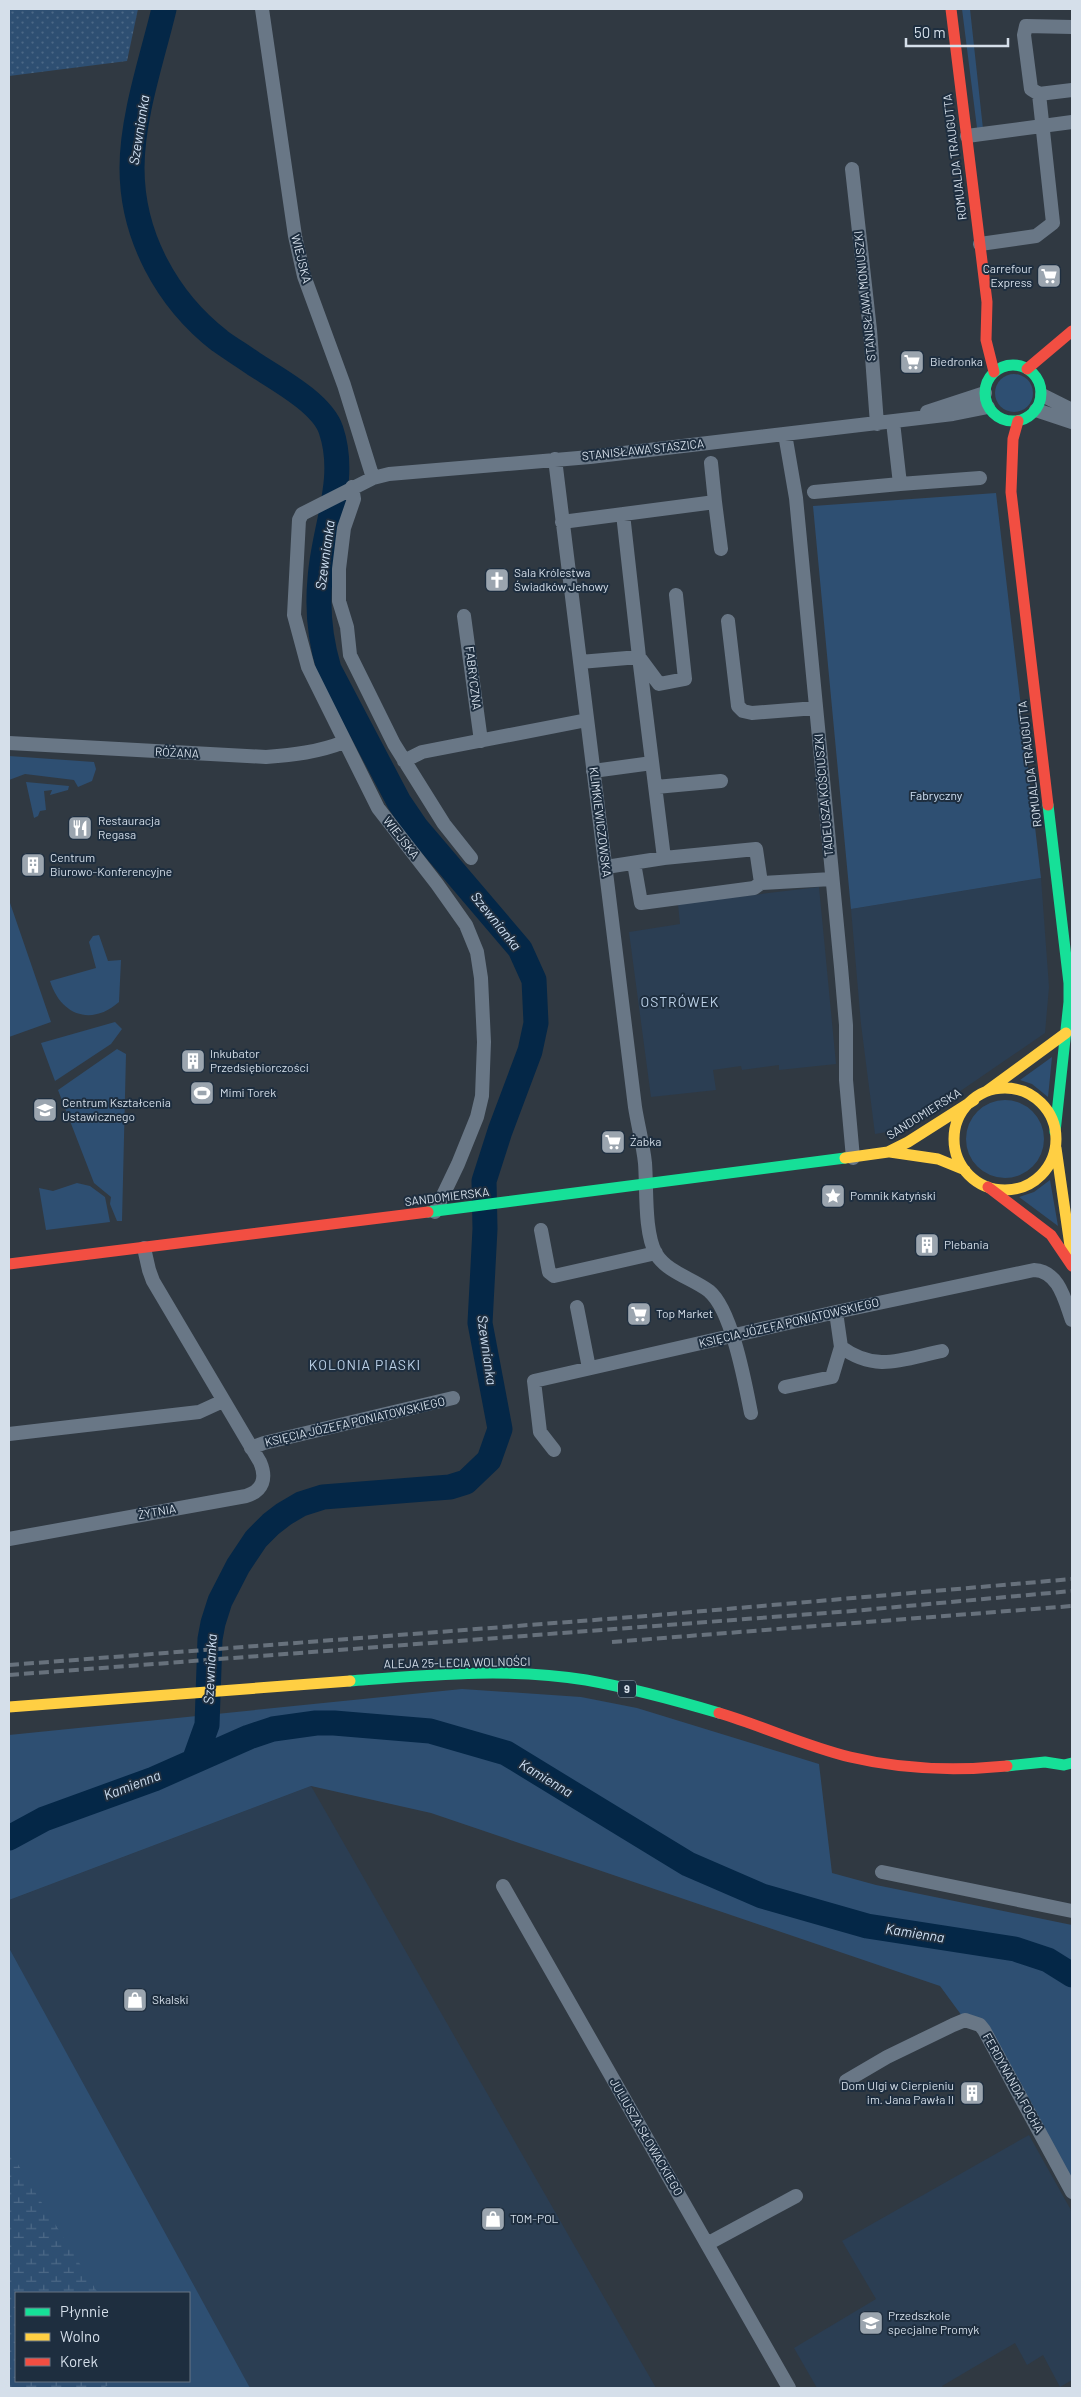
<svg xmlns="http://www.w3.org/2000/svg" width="1081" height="2397" viewBox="0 0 1081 2397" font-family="Barlow,sans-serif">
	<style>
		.built { fill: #2b3e53; fill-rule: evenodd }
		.green { fill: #2e4f72; fill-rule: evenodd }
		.wetland { fill: url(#wetland-marsh) }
		.garden { fill: url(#garden-dots) }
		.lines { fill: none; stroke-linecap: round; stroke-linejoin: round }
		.river { stroke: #042747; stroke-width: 25 }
		.street { stroke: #697786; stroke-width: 14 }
		.fast { stroke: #16e098; stroke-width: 11 }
		.slow { stroke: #ffcf43; stroke-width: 11 }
		.jam { stroke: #f24e42; stroke-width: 11 }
		.rail { stroke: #67717c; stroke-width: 4; stroke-dasharray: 10 5; stroke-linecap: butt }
		.labels { text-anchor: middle; stroke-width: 4; stroke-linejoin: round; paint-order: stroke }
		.shield { fill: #1e2e3f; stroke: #9eaab7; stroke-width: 1 }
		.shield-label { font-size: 11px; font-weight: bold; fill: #d5dfea }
		.street-label { font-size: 12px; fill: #d5dfea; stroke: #1e2e3f }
		.poi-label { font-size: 12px; fill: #d5dfea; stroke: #1e2e3f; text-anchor: start }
		.park-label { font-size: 12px; fill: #cfe0f3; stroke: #1e2e3f }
		.water-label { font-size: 14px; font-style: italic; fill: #d0e1f4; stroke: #1e2e3f }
		.neighbourhood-label { font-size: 14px; letter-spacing: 1px; fill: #bdd2e8; stroke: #1e2e3f }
	</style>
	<defs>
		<pattern id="wetland-marsh" width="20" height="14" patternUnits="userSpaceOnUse" patternTransform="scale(1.25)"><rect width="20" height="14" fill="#2e4f72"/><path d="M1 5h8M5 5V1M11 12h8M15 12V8" fill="none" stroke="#4b6886"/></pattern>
		<pattern id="garden-dots" width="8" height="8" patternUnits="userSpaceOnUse" patternTransform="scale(1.25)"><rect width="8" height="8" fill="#2e4f72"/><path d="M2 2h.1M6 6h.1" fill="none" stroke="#4b6886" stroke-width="1.8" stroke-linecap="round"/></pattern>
	</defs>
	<rect width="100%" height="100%" fill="#303942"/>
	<path class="built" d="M1041,878l8,109 -4,46 -140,96 -30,5 -14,-110 -10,-115z
		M819,887l17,177 -57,6v-5l-37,5 -1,-4 -28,4 3,20 -65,7 -22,-165 51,-8 -2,-20z
		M311,1786l345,602h-647v-488zM16,2293h173v88h-173z
		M1029,2135l43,77v168l-12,7 -17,-32 -16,10 -12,-22 -73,43 1,2h-126l-23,-40 82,-49 -34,-58z"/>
	<path class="green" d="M962,9h8l13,120 -6,-1z
		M995 393a19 19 0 1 1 38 0a19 19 0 1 1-38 0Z
		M996,493l45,385 -190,31 -38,-403z
		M9,756l85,6 2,7 -4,12 -14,6 -4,-7 -49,-6 -16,6z
		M26,782l43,4 -1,4 -18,5 2,-5 -8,1 2,19 -6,1 -2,5 -4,2z
		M9,900l42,122 -42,15z
		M99,935l9,26 13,-1 -2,42c-27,24 -58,14 -69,-21l46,-13 -7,-26 4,-6z
		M115,1022l7,7 -11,15 -56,37 -14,-38z
		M117,1049l9,5 -4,167h-5l-7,-17 1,-7 -17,-14 -36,-93z
		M1052,1057l-4,40 -16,-13 -12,-4z
		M966 1139a39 39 0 1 1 78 0a39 39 0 1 1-78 0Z
		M1050,1180l8,46 -39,-29 15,-5z
		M77,1183l13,3 15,11 5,25 -64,8 -7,-42 14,3z
		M462,1689l119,8 56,11 182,56 13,109 44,12 196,40v267l-88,-162 -19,-10 -25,-34 -509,-173 -120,-27 -302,114v-165z
		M9,1948l241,440h-241zM16,2293h173v88h-173z"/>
	<path class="wetland" d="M9,2150l89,143h-82v88h100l-13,7h-94z"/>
	<path class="garden" d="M9,9h129l-11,52 -118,15z"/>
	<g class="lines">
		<path class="river" d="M164,9c-12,50 -32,108 -32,159 0,68 35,132 88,173 11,8 23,15 34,23 23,15 68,39 77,66 17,50 -8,99 -11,149 -3,31 0,60 9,90l70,133 17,25 104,122 14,31 2,43 -6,28 -30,80 -16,50 1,48 -5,94 20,106 -11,31 -23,22 -16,5 -127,10 -22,7 -17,10 -13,10 -15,15 -18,27 -18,35 -7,22 -3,16 -3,86 -13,36
			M9,1838l35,-19 110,-40 95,-42 24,-8 43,-6h18l96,8 76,22 182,111 74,32 105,30 148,23 33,11 24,15"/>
		<path class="street" d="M262,9l33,227 9,40 40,109 29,93
			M1039,94l-8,-5 -7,-54 2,-9 46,1
			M967,136l105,-14
			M852,169l18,161 7,94
			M980,244l56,-8 17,-13 -14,-129 33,-4
			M1042,395l30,15
			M1036,410l36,12
			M927,412l58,-19
			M785,434l11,64 45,469 5,58v55l7,78
			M555,459l80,648c3,19 8,37 10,56 2,25 -1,70 11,91 12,19 36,24 53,37 23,19 36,92 42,122
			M711,463l4,39
			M900,484l80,-6
			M352,487l2,12 -10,29 -5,41v32l8,26 3,28 44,89 50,80 27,34
			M814,492l86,-8 -7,-62
			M623,514l16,143 20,27 26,-5 -9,-84
			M562,522l153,-20 6,47
			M464,616l17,125
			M728,621l10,85 5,5 9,2 64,-5
			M580,662l59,-5 25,201 -58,9
			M9,743l257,14c27,-2 53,-5 78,-15
			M404,761l18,-9 165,-32
			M593,771l59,-8
			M656,787l65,-6
			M664,858l92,-9 5,34 71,-4
			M634,863l7,40 113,-15 7,-5
			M435,1212l23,-48 19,-47 5,-21 2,-54 -3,-64 -4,-26 -11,-27 -29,-41 -59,-76 -70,-141 -14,-52 5,-95 3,-6 71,-36 16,-4 201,-17 363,-43 35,-7
			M541,1230l8,42 5,4 102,-23
			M577,1307l12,61
			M836,1312l5,35c35,26 62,12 101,4
			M785,1387l47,-10 9,-30
			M9,1434l190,-22 24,-11
			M251,1448l13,-5 189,-45
			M554,1450l-14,-18 -6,-51 302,-69 198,-42c25,1 31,31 38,50
			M9,1539l237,-43c17,-5 21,-18 14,-34l-107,-181 -4,-11 -5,-22
			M882,1872l190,39
			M503,1886l286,502
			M846,2081l41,-24 66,-32 12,-5 15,5 4,5 88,162
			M707,2244l89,-48"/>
		<path class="fast" d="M985 393a28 28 0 1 1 56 0a28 28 0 1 1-56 0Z
			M1048,805l21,178v19l-14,130
			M428,1212l417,-54
			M350,1681c78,-6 159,-14 236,-1 45,8 89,20 133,33
			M1007,1766l38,-4 19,3 8,-2"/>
		<path class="slow" d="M954 1139a51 51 0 1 1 102 0a51 51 0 1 1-102 0Z
			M987,1091l79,-58
			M1056,1148l16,112
			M890,1152l48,7 27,11
			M845,1158l43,-6 20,-10 66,-42
			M9,1707l341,-26"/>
		<path class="jam" d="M951,9l36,293 -1,38 8,32
			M1027,369l45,-38
			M1018,421l-5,18 -2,53 37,313
			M988,1187l63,48 21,31
			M9,1264l419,-52
			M719,1713c44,13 86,33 131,44 50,12 106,14 157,9"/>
		<path class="rail" d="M612,1642l460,-36
			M9,1665l637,-49 426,-37
			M9,1675l843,-64 220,-20"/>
	</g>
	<defs>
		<symbol id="supermarket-square" viewBox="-11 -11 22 22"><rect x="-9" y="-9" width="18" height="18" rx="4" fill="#9ba5af" stroke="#1e2e3f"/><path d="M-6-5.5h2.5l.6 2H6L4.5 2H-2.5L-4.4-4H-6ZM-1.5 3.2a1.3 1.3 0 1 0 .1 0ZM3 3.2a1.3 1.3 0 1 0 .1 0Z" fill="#fff"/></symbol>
		<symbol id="church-square" viewBox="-11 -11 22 22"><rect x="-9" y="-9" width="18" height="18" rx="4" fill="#9ba5af" stroke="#1e2e3f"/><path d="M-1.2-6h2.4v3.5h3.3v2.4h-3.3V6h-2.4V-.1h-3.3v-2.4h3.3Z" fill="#fff"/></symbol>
		<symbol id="restaurant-square" viewBox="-11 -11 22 22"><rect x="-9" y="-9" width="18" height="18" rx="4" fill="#9ba5af" stroke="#1e2e3f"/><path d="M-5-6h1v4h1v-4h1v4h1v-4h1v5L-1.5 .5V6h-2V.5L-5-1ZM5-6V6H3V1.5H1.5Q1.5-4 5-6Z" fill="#fff"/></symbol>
		<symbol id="building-square" viewBox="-11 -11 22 22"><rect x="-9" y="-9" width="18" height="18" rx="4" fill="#9ba5af" stroke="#1e2e3f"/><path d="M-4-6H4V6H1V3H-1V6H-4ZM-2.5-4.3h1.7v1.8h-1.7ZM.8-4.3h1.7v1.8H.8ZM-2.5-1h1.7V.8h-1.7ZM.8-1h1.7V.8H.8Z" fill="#fff"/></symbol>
		<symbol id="stadium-square" viewBox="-11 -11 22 22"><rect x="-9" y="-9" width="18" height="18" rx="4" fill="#9ba5af" stroke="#1e2e3f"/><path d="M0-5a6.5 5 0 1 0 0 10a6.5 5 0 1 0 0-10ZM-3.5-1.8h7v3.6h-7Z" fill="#fff"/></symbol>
		<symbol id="school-square" viewBox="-11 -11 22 22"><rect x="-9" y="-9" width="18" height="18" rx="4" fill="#9ba5af" stroke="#1e2e3f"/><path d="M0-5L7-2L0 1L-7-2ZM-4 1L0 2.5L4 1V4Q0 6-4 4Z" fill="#fff"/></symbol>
		<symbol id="sight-square" viewBox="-11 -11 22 22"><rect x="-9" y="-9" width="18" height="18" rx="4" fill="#9ba5af" stroke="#1e2e3f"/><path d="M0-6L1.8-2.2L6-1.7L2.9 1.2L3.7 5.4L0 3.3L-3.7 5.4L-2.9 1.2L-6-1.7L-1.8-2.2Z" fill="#fff"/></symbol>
		<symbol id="shop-square" viewBox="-11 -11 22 22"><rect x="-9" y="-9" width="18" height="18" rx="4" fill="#9ba5af" stroke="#1e2e3f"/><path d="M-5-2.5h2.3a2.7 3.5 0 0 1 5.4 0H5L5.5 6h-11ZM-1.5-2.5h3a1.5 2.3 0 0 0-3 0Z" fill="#fff"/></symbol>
	</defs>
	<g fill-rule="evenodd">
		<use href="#supermarket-square" x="1035" y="262" width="28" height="28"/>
		<use href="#supermarket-square" x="898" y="348" width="28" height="28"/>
		<use href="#church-square" x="483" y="566" width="28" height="28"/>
		<use href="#restaurant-square" x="66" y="814" width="28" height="28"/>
		<use href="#building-square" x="19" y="851" width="28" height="28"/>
		<use href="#building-square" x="179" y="1047" width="28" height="28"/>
		<use href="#stadium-square" x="188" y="1079" width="28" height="28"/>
		<use href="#school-square" x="31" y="1096" width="28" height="28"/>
		<use href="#supermarket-square" x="599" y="1128" width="28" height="28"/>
		<use href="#sight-square" x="819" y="1182" width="28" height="28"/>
		<use href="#building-square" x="913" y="1231" width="28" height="28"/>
		<use href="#supermarket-square" x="625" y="1300" width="28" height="28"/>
		<use href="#shop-square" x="121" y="1986" width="28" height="28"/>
		<use href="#building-square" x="958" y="2079" width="28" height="28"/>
		<use href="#shop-square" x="479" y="2205" width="28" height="28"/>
		<use href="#school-square" x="857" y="2309" width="28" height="28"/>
	</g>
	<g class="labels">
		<rect class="shield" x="618" y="1680.5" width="18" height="17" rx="4"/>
		<g class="shield-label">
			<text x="627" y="1693">9</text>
		</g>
		<g class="street-label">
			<text transform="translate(955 157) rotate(-97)" y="4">ROMUALDA TRAUGUTTA</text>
			<text transform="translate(301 259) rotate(76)" y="4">WIEJSKA</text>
			<text transform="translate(865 296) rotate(-96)" y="4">STANISŁAWA MONIUSZKI</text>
			<text transform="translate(643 450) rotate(-6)" y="4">STANISŁAWA STASZICA</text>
			<text transform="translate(473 678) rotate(83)" y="4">FABRYCZNA</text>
			<text transform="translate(177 753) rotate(3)" y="4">RÓŻANA</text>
			<text transform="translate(1030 764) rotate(-97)" y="4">ROMUALDA TRAUGUTTA</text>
			<text transform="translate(824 795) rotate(-95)" y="4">TADEUSZA KOŚCIUSZKI</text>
			<text transform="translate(600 822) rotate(83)" y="4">KLIMKIEWICZOWSKA</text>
			<text transform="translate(401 838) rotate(52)" y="4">WIEJSKA</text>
			<text transform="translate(924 1114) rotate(-32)" y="4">SANDOMIERSKA</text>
			<text transform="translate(447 1197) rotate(-7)" y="4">SANDOMIERSKA</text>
			<text transform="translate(789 1323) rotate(-13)" y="4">KSIĘCIA JÓZEFA PONIATOWSKIEGO</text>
			<text transform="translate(355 1422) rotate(-13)" y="4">KSIĘCIA JÓZEFA PONIATOWSKIEGO</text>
			<text transform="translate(157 1512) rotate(-10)" y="4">ŻYTNIA</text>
			<text transform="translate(457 1663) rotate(-1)" y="4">ALEJA 25-LECIA WOLNOŚCI</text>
			<text transform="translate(1013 2083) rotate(61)" y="4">FERDYNANDA FOCHA</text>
			<text transform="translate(646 2137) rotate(60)" y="4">JULIUSZA SŁOWACKIEGO</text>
		</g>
		<g class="poi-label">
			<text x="1032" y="273" text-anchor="end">Carrefour<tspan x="1032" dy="14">Express</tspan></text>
			<text x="930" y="366">Biedronka</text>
			<text x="514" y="577">Sala Królestwa<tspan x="514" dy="14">Świadków Jehowy</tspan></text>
			<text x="98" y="825">Restauracja<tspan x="98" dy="14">Regasa</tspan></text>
			<text x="50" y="862">Centrum<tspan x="50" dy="14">Biurowo-Konferencyjne</tspan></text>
			<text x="210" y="1058">Inkubator<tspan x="210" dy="14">Przedsiębiorczości</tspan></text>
			<text x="220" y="1097">Mimi Torek</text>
			<text x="62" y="1107">Centrum Kształcenia<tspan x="62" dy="14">Ustawicznego</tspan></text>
			<text x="630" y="1146">Żabka</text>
			<text x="850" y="1200">Pomnik Katyński</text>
			<text x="944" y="1249">Plebania</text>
			<text x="656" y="1318">Top Market</text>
			<text x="152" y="2004">Skalski</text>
			<text x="954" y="2090" text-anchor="end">Dom Ulgi w Cierpieniu<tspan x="954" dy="14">im. Jana Pawła II</tspan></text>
			<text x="510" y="2223">TOM-POL</text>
			<text x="888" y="2320">Przedszkole<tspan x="888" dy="14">specjalne Promyk</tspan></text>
		</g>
		<g class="park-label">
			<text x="936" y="800">Fabryczny</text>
		</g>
		<g class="water-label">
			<text transform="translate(139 130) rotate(-81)" y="5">Szewnianka</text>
			<text transform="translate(325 555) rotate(-82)" y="5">Szewnianka</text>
			<text transform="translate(496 921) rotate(51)" y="5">Szewnianka</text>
			<text transform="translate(487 1350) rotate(82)" y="5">Szewnianka</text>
			<text transform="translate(210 1669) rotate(-87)" y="5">Szewnianka</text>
			<text transform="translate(546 1778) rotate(31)" y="5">Kamienna</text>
			<text transform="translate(132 1785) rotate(-21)" y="5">Kamienna</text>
			<text transform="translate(915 1933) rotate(9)" y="5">Kamienna</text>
		</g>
		<g class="neighbourhood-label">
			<text x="680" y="1007">OSTRÓWEK</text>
			<text x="365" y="1370">KOLONIA PIASKI</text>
		</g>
	</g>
	<rect width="1081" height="2397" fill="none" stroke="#d5dfea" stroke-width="20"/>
	<rect x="15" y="2292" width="175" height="90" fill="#1e2e3f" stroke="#677583"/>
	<rect x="25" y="2308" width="25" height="8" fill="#16e098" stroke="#677583"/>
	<text x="60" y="2317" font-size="15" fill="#d5dfea">Płynnie</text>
	<rect x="25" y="2333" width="25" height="8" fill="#ffcf43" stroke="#677583"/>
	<text x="60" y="2342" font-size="15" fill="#d5dfea">Wolno</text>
	<rect x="25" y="2358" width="25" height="8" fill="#f24e42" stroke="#677583"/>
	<text x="60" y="2367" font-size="15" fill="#d5dfea">Korek</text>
	<path d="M906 38v8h102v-8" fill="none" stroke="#d5dfea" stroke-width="2.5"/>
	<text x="914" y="38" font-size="15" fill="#d5dfea" stroke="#1e2e3f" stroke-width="4" paint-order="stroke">50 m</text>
</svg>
